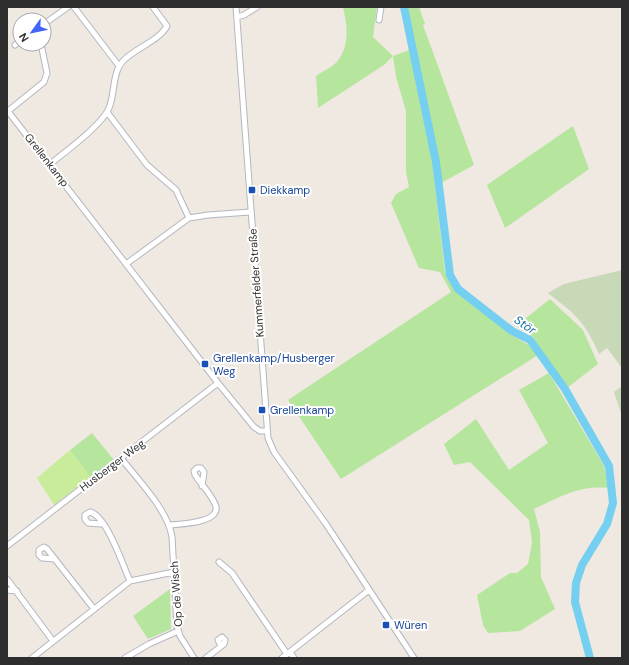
<svg xmlns="http://www.w3.org/2000/svg" width="629" height="665" viewBox="0 0 629 665" font-family="'DM Sans',sans-serif">
	<style>
		.green { fill: #b6e59e }
		.cemetery { fill: #c8d9b8 }
		.pitch { fill: #c9ec9a }
		.lines { fill: none; stroke-linecap: round; stroke-linejoin: round }
		.river { stroke: #75cff0; stroke-width: 8 }
		.minor-casing { stroke: #b4b7c1; stroke-width: 7 }
		.minor { stroke: #fff; stroke-width: 5 }
		.transit-dot { fill: #1a4fb4; stroke: #fff; stroke-width: 1.5 }
		.labels { text-anchor: middle; stroke-width: 4; stroke-linejoin: round; paint-order: stroke }
		.street-label { font-size: 11px; fill: #2e2e2e; stroke: #fff }
		.transit-label { font-size: 11px; fill: #164399; stroke: #fff; text-anchor: start }
		.water-label { font-size: 12px; font-style: italic; fill: #0d6fa3; stroke: #fff }
	</style>
	<rect width="100%" height="100%" fill="#efe9e1"/>
	<path class="green" d="M343,7h34l-4,30 20,19 22,-8 -4,-20 -2,1 -5,-22h15l6,17 -2,1 51,140 -33,18 -1,-12 -7,-2 12,103 11,17 56,46 18,11 8,9 -197,124 -53,-79 163,-108 -11,-20 -21,-4 -28,-65 5,-9 13,-7 -3,-15v-61l-10,-34 -3,-21 -9,9 -66,43 -2,-32c7,-5 19,-10 23,-17 11,-16 8,-35 4,-52z
		M573,126l16,43 -84,59 -18,-43z
		M550,299l33,31 15,34 -31,24 -34,-51 -17,-11z
		M549,373l55,93 5,22c-30,-3 -49,9 -75,21l6,23 1,45 14,32 -35,22 -32,2 -5,-8 -6,-30 33,-22h7l11,-9 4,-21 -3,-23 -59,-58 -16,3 -10,-21 32,-25 33,51 39,-27 -29,-53z
		M92,433l22,27 -24,17 -20,-27z
		M170,589l1,40 -23,10 -15,-23z"/>
	<path class="cemetery" d="M622,270v98l-15,-20 -8,6c-15,-34 -23,-39 -51,-61l16,-9z
		M622,386v30l-8,-24z"/>
	<path class="pitch" d="M70,450l20,27 -36,28 -17,-27z"/>
	<g class="lines">
		<path class="river" d="M404,7l32,155 14,113 8,14 54,42 18,9 35,49 44,77 4,37 -6,21 -25,41 -6,18 -1,19 15,56"/>
		<defs>
			<path id="minor" d="M74,7l45,59
				M236,7l32,431 6,14 52,72 88,134
				M237,17l7,-2 13,-8
				M379,20l2,-13
				M44,24l24,-17
				M15,45l5,-4
				M7,110l211,273 36,44 6,4h7
				M8,111l36,-29 3,-9 -6,-29
				M107,112l40,53 29,25 13,28
				M50,164c15,-12 52,-39 59,-56 6,-14 3,-35 14,-47 12,-13 36,-20 44,-35l-14,-19
				M126,264l63,-46 19,-3 42,-3
				M121,458c17,22 47,52 51,79l5,89 3,10 14,22
				M101,524l-13,-1 -3,-4v-4l5,-3c17,4 33,54 40,69
				M169,525c10,-1 55,-2 46,-21 -4,-10 -14,-20 -20,-29l-1,-4 3,-3h4l3,4 -2,14
				M7,546l211,-163
				M55,559l-13,-1 -3,-3v-5l5,-3 3,2 47,60
				M219,562l13,11 55,81
				M7,579l46,62
				M7,590l10,1
				M290,652l4,6
				M32,658l98,-77 44,-9
				M125,658l24,-14 29,-13
				M206,658l18,-14 1,-4 -3,-3 -4,3 3,6
				M282,658l87,-68"/>
		</defs>
		<use href="#minor" class="minor-casing"/>
		<use href="#minor" class="minor"/>
	</g>
	<g class="transit-dot">
		<rect x="248" y="186" width="8" height="8" rx="2"/>
		<rect x="201" y="360" width="8" height="8" rx="2"/>
		<rect x="258" y="406" width="8" height="8" rx="2"/>
		<rect x="382" y="621" width="8" height="8" rx="2"/>
	</g>
	<g class="labels">
		<g class="street-label">
			<text transform="translate(47 160) rotate(52)" y="4">Grellenkamp</text>
			<text transform="translate(256 283) rotate(-94)" y="4">Kummerfelder Straße</text>
			<text transform="translate(112 465) rotate(-37)" y="4">Husberger Weg</text>
			<text transform="translate(176 594) rotate(-94)" y="4">Op de Wisch</text>
		</g>
		<g class="transit-label">
			<text x="260" y="194">Diekkamp</text>
			<text x="213" y="362">Grellenkamp/Husberger<tspan x="213" dy="13">Weg</tspan></text>
			<text x="270" y="414">Grellenkamp</text>
			<text x="394" y="629">Würen</text>
		</g>
		<g class="water-label">
			<text transform="translate(525 325) rotate(34)" y="4">Stör</text>
		</g>
	</g>
	<rect width="629" height="665" fill="none" stroke="#2e2e2e" stroke-width="16"/>
	<g transform="translate(32 32) rotate(237)"><circle r="19" fill="#ffffff" stroke="#ababab"/>
	<path d="M0-3L7 15L0 10L-7 15Z" fill="#4264fb"/>
	<text y="-6" font-size="11" font-weight="bold" text-anchor="middle" fill="#2e2e2e">N</text>
	</g>
</svg>
